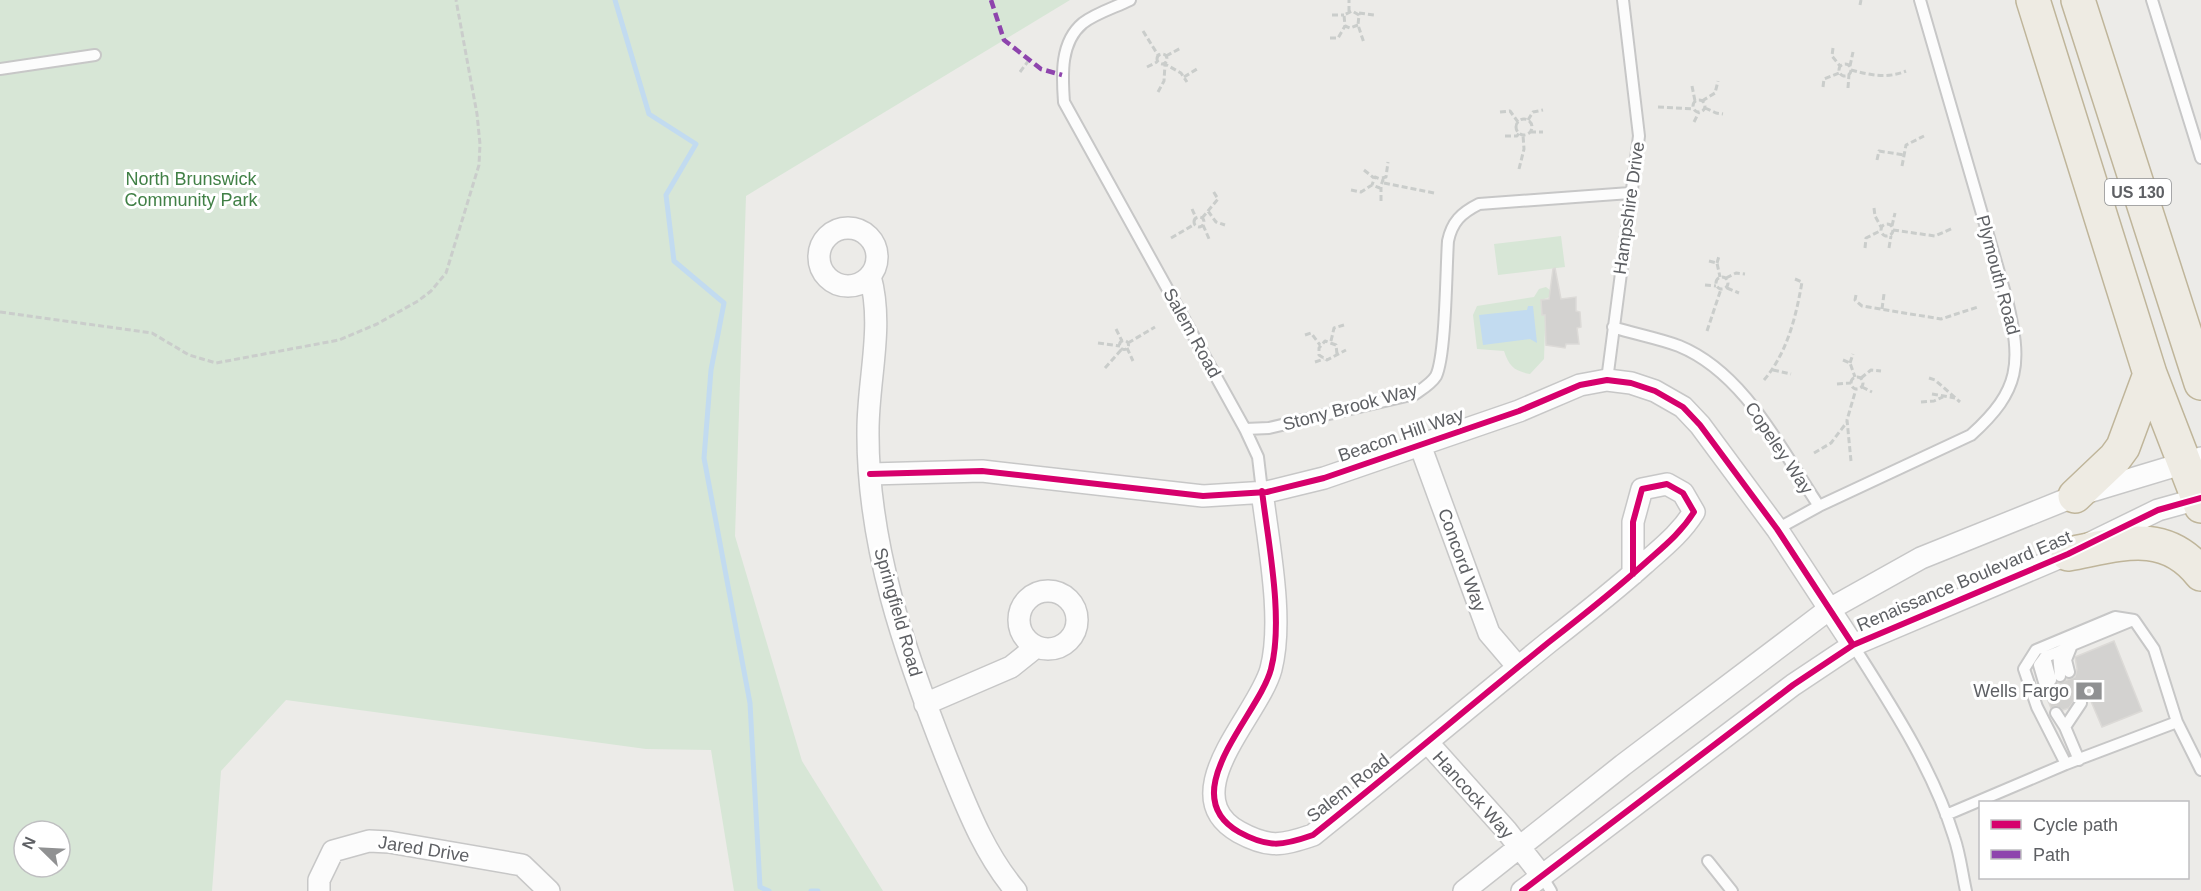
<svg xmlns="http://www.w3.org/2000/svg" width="2201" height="891" viewBox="0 0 2201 891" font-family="Arial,sans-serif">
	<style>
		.green { fill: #d7e6d6; fill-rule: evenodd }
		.water { fill: #c2dbf0 }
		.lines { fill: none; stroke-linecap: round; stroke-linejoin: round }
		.stream { stroke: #c2dbf0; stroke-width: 5 }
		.building { fill: #d3d2d0; stroke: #dcdad7; stroke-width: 1.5 }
		.lane-casing { stroke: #c7c7c7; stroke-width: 14 }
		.street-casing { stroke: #c7c7c7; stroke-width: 24 }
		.highway-casing { stroke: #bfb59a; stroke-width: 36 }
		.path { stroke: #cacdcb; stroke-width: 3; stroke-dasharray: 6 3; stroke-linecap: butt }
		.lane { stroke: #fcfcfc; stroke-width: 10 }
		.street { stroke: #fcfcfc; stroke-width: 21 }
		.highway { stroke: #eeebe3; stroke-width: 33 }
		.quiet { stroke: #8e44ad; stroke-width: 4.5; stroke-dasharray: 9 4.5; stroke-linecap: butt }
		.cycleway-casing { stroke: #fff; stroke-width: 10 }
		.cycleway { stroke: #d6006c; stroke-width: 6 }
		.labels { text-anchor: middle; stroke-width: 6; stroke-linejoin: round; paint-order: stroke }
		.shield { fill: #fff; stroke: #8e9092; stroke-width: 1.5 }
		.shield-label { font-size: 16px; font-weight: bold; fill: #5e6064 }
		.park-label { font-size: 18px; fill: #418046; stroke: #fff }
		.street-label { font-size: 18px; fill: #5e6064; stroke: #fff }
		.poi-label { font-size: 18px; fill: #5e6064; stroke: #fff; text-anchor: end }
	</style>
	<rect width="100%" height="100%" fill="#ecebe8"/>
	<path class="green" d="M0,0h1070l-324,196 -11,340 67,225 81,130h-149l-23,-141 -65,-1 -360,-49 -65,71 -9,120h-212zM24,831h36v36h-36z
		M1561,236l4,31 -67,8 -4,-31z
		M1546,287l10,8 -15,5 1,14h9l1,14 -7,1 -1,30 -14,15c-16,-3 -21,-8 -26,-23l-27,-2 -4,-34 4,-9 57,-9 5,-8z"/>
	<path class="water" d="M1528,306h5l4,37 -7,-4 -47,6 -4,-30 48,-5z"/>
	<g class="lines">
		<path class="stream" d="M615,0l34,114 47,30 -30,51 8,66 50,42 -13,67 -7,88 46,245 10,184 9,4
			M811,891h7"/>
	</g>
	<path class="building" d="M1555,268l6,31 15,-2v14l4,1 1,15 -4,1 2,16h-13l-1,4 -19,-3 -1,-30h-3l-1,-15 8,-1 4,-30z
		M2114,641l28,70 -40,16 -12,-28 -5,-3 -8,1 -8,11 -6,2 -7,-4 -5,2 -8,-19 32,-12 2,-8 -2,-12z"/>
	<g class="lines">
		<defs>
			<path id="lane" d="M1130,0c-14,7 -34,13 -47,23 -23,19 -21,52 -19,79l181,327 13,28 4,34
				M2152,0l49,158
				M0,69l95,-14
				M1613,327c21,7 45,11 66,19 66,27 102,104 140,160
				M1607,380l32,-244 -16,-136
				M1245,429l24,-1 146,-34c7,-5 16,-10 21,-18 10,-21 10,-107 12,-135 4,-19 13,-28 31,-37l151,-11
				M1777,529l42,-23 152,-71c50,-45 51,-72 36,-135l-87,-300
				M1853,645c38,60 80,124 101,192 6,17 8,36 12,54
				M2069,672l-3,-12 6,-15 61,-25
				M2060,676l-2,-24 14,-7
				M2051,680l-6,-23 13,-5
				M2044,682l-5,-17 6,-8
				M2056,713l9,14
				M2079,760l-14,-33 16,-24
				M2066,764l-29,-57 -13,-38 12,-19 79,-33 19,3 20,29 23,73 24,48
				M1946,815l120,-51 111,-42
				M1708,861l24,30
				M1542,876l9,15"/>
			<path id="street" d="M819 257a29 29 0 1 1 58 0a29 29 0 1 1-58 0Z
				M870,276c14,50 -2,103 -2,154 -1,115 37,223 79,329 19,46 36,93 69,132
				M1420,445l69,188 29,34
				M870,474l112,-3 221,25 64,-4 57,-14 195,-67 61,-26 27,-5 24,3 24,8 28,16 17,18 77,104 76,116
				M1262,491c6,51 22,128 9,178 -12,46 -99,125 -32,163 29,16 43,14 74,3 79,-63 157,-129 236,-193 32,-25 64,-50 95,-78 19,-17 36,-30 50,-52l-11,-19 -16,-9 -25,5 -9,33v52
				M1019 620a29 29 0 1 1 58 0a29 29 0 1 1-58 0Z
				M925,704l86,-37 25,-20
				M1428,743l78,87 36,46
				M319,891v-11l14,-29 36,-10 20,1 133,23 27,26
				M1464,891l159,-126 205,-155 93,-52 154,-62 126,-38
				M1522,891l271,-206 60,-40 215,-91 90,-44 43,-12"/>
			<path id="highway" d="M2033,0l117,374 51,132
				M2078,0l123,383
				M2075,496l40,-38 8,-11 27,-73
				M2068,554c50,-9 96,-27 133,20"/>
		</defs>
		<use href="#lane" class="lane-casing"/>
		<use href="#street" class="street-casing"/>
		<use href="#highway" class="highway-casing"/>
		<path class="path" d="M1860,5l1,-5
			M1349,12v-12
			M1359,13l15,2
			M1332,15h12
			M1358,25l-8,3 -5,-2 -1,-11 8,-4 7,4 -1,10 6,18
			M1143,31l15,24
			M1330,38h8l7,-12
			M1833,48l-1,8 8,10
			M1157 59a5 5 0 1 1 10 0a5 5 0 1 1-10 0Z
			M1166,56l15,-8
			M1839 70a6 6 0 1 1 12 0a6 6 0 1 1-12 0Z
			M1850,66l3,-14
			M1147,67l10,-5
			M1851,70c19,5 36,9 55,1
			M1020,72l9,-12
			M1184,77l13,-8
			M1692,86l3,15
			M1823,87l1,-8 15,-6
			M1848,88l1,-14
			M1158,92l6,-11 1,-17 16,9 6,9
			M1693 106a6 6 0 1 1 12 0a6 6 0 1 1-12 0Z
			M1702,101l13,-8 3,-12
			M1658,107l36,2
			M1705,108l11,5 7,1
			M1500,112l10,-1 8,11
			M1516 127a8 8 0 1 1 16 0a8 8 0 1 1-16 0Z
			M1528,120l5,-8 10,-2
			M1694,122l5,-10
			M1530,132h13
			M1505,136h12l2,-3
			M1877,160l2,-9 25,4
			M1902,166l4,-21 18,-9
			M1519,169l5,-20 -1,-14
			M1364,170l10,8
			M1382,178l4,-1 2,-15
			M1384,183l50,10
			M1351,190l10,2 11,-7 8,3 3,-8 -8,-3 -3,8
			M1381,201v-14
			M1874,208l1,8 6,11
			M1192,209l4,9
			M1208,211l8,11 9,3
			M1194 222a5 5 0 1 1 10 0a5 5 0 1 1-10 0Z
			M1202,218l16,-19 -5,-8
			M1881 230a6 6 0 1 1 12 0a6 6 0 1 1-12 0Z
			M1203,225l7,16
			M1892,226l3,-13
			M1893,230l42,6 18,-8
			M1171,238l24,-14
			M1865,248l1,-10 14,-7
			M1889,248l2,-12
			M1709,261l8,2 3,14
			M1717,263l2,-7
			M1716 283a6 6 0 1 1 12 0a6 6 0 1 1-12 0Z
			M1726,278l10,-5 9,1
			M1705,285l11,1
			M1727,288l12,5
			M1856,295l-1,5 7,6 79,13 37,-12
			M1882,309l2,-15
			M0,312l152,21 37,22 27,8 123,-23 38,-16 41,-23 13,-10 15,-18 33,-108 1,-21 -3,-30 -21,-114
			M1116,329l6,12
			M1707,331l14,-42
			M1305,335l6,-2 9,12
			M1119.5 345a4.5 4.5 0 1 1 9 0a4.5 4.5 0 1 1-9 0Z
			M1331,341l3,-13 10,-3
			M1098,343l22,3
			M1128,343l27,-16
			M1127,348l6,13
			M1337,354l-1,-9 -11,-4 -6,7v7l8,5 19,-10
			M1843,360l7,3 5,14
			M1315,362l9,-3
			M1850,363l3,-9
			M1105,368l17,-19
			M1773,370l18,4
			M1851 383a6 6 0 1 1 12 0a6 6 0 1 1-12 0Z
			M1861,378l10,-8 10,1
			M1929,378l6,2 25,22
			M1764,380c23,-27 32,-63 38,-98l-7,-3
			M1837,384l14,-1
			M1862,387l10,5
			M1932,394l23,4
			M1921,402l13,-1 9,-4
			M1814,453l17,-10 16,-21
			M1851,461l-4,-41 9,-31"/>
		<use href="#lane" class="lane"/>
		<use href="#street" class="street"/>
		<use href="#highway" class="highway"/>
		<path class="quiet" d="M991,0l13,40 37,29 21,6"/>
		<defs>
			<path id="cycleway" d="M870,474l112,-3 221,25 64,-4 57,-14 195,-67 61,-26 27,-5 24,3 24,8 28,16 17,18 77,104 76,116
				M1262,491c6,51 22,128 9,178 -12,46 -99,125 -32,163 29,16 43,14 74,3 79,-63 157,-129 236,-193 32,-25 64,-50 95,-78 19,-17 36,-30 50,-52l-11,-19 -16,-9 -25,5 -9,33v52
				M1522,891l271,-206 60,-40 215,-91 90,-44 43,-12"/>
		</defs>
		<use href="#cycleway" class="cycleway-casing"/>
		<use href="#cycleway" class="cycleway"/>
	</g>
	<defs>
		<symbol id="bank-bare" viewBox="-9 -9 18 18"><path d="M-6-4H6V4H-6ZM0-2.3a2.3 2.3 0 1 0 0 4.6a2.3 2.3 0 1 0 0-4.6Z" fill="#909192" stroke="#fff" stroke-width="2.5" paint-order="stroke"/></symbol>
	</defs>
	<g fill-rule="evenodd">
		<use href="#bank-bare" x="2070" y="672" width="38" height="38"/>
	</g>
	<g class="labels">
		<rect class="shield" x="2105" y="179" width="66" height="26" rx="4.5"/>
		<g class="shield-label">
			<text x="2138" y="198">US 130</text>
		</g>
		<g class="park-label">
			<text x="191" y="185">North Brunswick<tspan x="191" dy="21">Community Park</tspan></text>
		</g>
		<g class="street-label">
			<text transform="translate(1629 208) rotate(-82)" y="6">Hampshire Drive</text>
			<text transform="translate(1998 275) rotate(75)" y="6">Plymouth Road</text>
			<text transform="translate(1192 333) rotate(61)" y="6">Salem Road</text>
			<text transform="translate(1350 407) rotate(-15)" y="6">Stony Brook Way</text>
			<text transform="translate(1401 435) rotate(-19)" y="6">Beacon Hill Way</text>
			<text transform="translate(1779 448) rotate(56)" y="6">Copeley Way</text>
			<text transform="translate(1462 560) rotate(70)" y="6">Concord Way</text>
			<text transform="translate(1964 581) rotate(-23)" y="6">Renaissance Boulevard East</text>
			<text transform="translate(898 612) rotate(74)" y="6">Springfield Road</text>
			<text transform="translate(1348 788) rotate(-38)" y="6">Salem Road</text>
			<text transform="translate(1473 795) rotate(48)" y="6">Hancock Way</text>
			<text transform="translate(424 849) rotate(9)" y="6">Jared Drive</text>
		</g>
		<g class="poi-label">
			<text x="2069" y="697">Wells Fargo</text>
		</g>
	</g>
	<rect x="1979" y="801" width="210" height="78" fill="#ffffff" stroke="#bfbfc1" stroke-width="1.5"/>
	<rect x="1991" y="820" width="30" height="9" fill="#d6006c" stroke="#bfbfc1" stroke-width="1.5"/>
	<text x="2033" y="831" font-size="18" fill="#5e6064">Cycle path</text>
	<rect x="1991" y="850" width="30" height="9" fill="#8e44ad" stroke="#bfbfc1" stroke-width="1.5"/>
	<text x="2033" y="861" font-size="18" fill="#5e6064">Path</text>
	<g transform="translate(42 849) rotate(294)"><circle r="28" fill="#ffffff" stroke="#bfbfc1" stroke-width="1.5"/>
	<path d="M0-4.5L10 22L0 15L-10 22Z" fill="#909192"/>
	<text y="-9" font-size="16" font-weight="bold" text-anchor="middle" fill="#5e6064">N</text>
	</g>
</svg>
